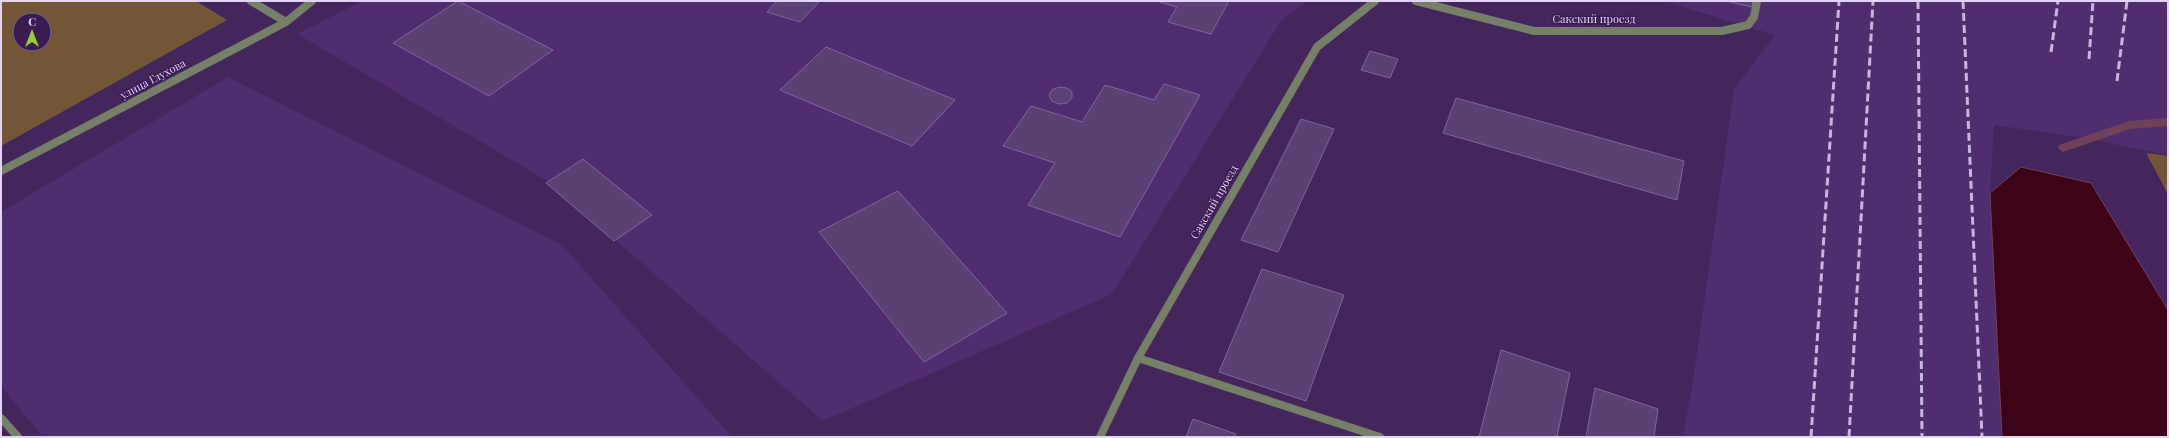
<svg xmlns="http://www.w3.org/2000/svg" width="2169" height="438" viewBox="0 0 2169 438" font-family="'Playfair Display',serif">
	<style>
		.built { fill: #502d6c }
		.green { fill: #745636; fill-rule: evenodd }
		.water { fill: #3d0417; stroke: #6f4259 }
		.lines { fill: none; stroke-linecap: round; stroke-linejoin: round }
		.stream { fill: #6f4259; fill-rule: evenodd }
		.building { fill: #5b4073; stroke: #8363a0 }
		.service { stroke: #758067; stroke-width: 8 }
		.minor { stroke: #758067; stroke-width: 8 }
		.rail { stroke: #c9b7db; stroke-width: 3; stroke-dasharray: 8 4; stroke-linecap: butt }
		.labels { text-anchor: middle; stroke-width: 3; stroke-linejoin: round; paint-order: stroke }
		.street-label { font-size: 11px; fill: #e3d3f4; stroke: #3a1b52 }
	</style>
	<rect width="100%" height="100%" fill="#44265d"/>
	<path class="built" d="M362,1h945l-26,20 -169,273 -289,127 -274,-239 -252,-148z
		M1663,1h505v154l-84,-17 -90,-13 -4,68 12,244h-319l11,-63 40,-285 41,-54z
		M228,77l334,168 170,192h-689l-42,-51v-174z"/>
	<path class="green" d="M1,1h195l31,19 -226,126zM20,20h24v24h-24z
		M2146,153l22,3v38z"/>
	<path class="water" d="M2021,167l70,16 77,127v127h-166l-12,-244z"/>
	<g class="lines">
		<path class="stream" d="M2168,118v8l-38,3 -67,23 -5,-4 1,-3 70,-24z"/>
	</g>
	<path class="building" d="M458,1l95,49 -64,46 -96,-53z
		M777,1h43l-20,21 -33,-10z
		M1156,1h73l-18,33 -43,-12 9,-15z
		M1726,1h27l-1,6z
		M826,47l129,53 -43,46 -132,-56z
		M1370,51l28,8 -8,19 -29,-8z
		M1164,84l36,11 -80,142 -92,-32 27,-42 -52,-17 28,-40 51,16 23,-37 49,15z
		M1059,87l8,1 5,4v6l-5,5 -8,1 -7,-3 -3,-6 3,-5z
		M1456,98l228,63 -7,39 -234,-67z
		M1301,119l33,10 -56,123 -37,-12z
		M583,159l69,56 -38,26 -68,-58z
		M898,191l109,122 -83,49 -105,-130z
		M1262,269l82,26 -38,106 -87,-29z
		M1501,350l69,23 -13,64h-78z
		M1595,388l63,21 -4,28h-68z
		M1193,419l43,15 -1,3h-49z"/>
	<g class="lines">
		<path class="service" d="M1138,358l242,79"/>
		<path class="minor" d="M251,1l35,21
			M1416,1l118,30h188l26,-6 6,-8 3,-16
			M1,171l285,-149 26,-21
			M1,418l17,19
			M1100,437l38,-79 179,-311 58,-46"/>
		<path class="rail" d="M1918,1l4,436
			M1963,1l19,436
			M2051,52l7,-51
			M2089,59l4,-58
			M2117,81l10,-80
			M1811,437l28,-436
			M1849,437l24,-436"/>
	</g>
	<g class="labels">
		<g class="street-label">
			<text x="1594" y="23">Сакский проезд</text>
			<text transform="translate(153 79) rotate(-28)" y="4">улица Глухова</text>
			<text transform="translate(1214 202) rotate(-60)" y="4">Сакский проезд</text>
		</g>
	</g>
	<rect width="2169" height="438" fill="none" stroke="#e3d3f4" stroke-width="4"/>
	<g transform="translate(32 32)"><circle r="19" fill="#3a1b52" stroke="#7e6593"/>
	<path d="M0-3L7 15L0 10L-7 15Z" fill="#97cc38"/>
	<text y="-6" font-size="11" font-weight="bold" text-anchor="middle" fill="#e3d3f4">С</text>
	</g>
</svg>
